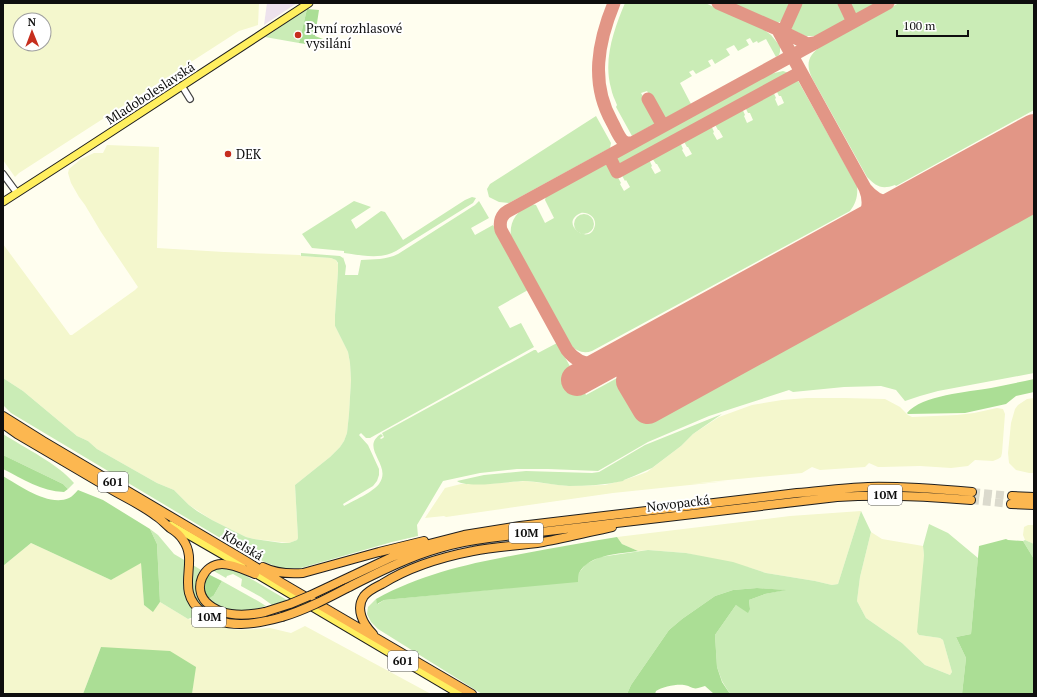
<svg xmlns="http://www.w3.org/2000/svg" width="1037" height="697" viewBox="0 0 1037 697" font-family="'PT Serif',serif">
	<style>
		.industrial { fill: #ede2ed }
		.farmland { fill: #f4f7cd; fill-rule: evenodd }
		.green { fill: #caecb6; fill-rule: evenodd }
		.forest { fill: #abde95 }
		.lines { fill: none; stroke-linecap: round; stroke-linejoin: round }
		.taxiway { stroke: #e29686; stroke-width: 13 }
		.runway { stroke: #e29686; stroke-width: 32 }
		.highway-tunnel { stroke: #dbdacd; stroke-width: 8; stroke-dasharray: 8 4; stroke-linecap: butt }
		.minor-casing { stroke: #414141; stroke-width: 8 }
		.major-casing { stroke: #1f1f1f; stroke-width: 9 }
		.highway-casing { stroke: #1f1f1f; stroke-width: 10 }
		.minor { stroke: #fff; stroke-width: 5.5 }
		.major { stroke: #ffef5f; stroke-width: 7 }
		.highway { stroke: #fcb750; stroke-width: 8 }
		.highway-bridge-casing { stroke: #1f1f1f; stroke-width: 10; stroke-linecap: butt }
		.highway-bridge { stroke: #fcb750; stroke-width: 8 }
		.poi-dot { fill: #c62e1e; stroke: #fff; stroke-width: 1.5 }
		.labels { text-anchor: middle; stroke-width: 4; stroke-linejoin: round; paint-order: stroke }
		.shield { fill: #fff; stroke: #565656; stroke-width: 1 }
		.shield-label { font-size: 12px; font-weight: bold; fill: #0e0e0e }
		.poi-label { font-size: 13px; fill: #0e0e0e; stroke: #fff; text-anchor: start }
		.street-label { font-size: 13px; fill: #0e0e0e; stroke: #fff }
	</style>
	<rect width="100%" height="100%" fill="#fffeef"/>
	<path class="industrial" d="M267,3h30l-33,22z"/>
	<path class="farmland" d="M3,3h256l-1,22 -19,6 -220,142 -4,4 -12,-17zM20,20h24v24h-24z
		M107,145l52,2 -2,101 67,4 76,3 1,1 30,2 5,2 2,4v7l-3,44v11l13,26 2,11 1,17 -2,34 -2,19 -3,8 -4,6 -10,10 -35,28 3,53 -1,2 -8,3 -35,-4 -8,-2 -34,-17 -23,-15 -15,-15 -17,-7 -60,-34 -9,-8 -11,-5 -54,-45 -20,-13v-134l67,91h2l63,-45 3,-3 -37,-55 -16,-27 -6,-8 -8,-14 -3,-10 1,-4 12,-10 13,-6h9z
		M807,398h37l41,1 15,8 8,8 4,2 45,-2 17,-2 23,-5 6,1 2,5 -3,39 -1,4 -3,2 -5,2 -18,-1 -7,6 -17,2 -31,-2 -38,1h-4l-9,-4 -4,4 -45,3 -8,-3 -10,6 -74,7 -38,4 38,-3 -115,12 -167,24 -2,-1 -19,2 20,-30 16,-4h25l40,-3 42,5 37,-1 19,-5 15,-5 8,-3 34,-26 12,-12 26,-17 33,-12 30,-5z
		M1034,398v75h-5l-13,-3 -7,-7 -1,-10 3,-30 4,-14 3,-4 9,-6z
		M861,511l-23,73 -6,1 -17,-4 -49,-8 -15,-5 -65,-15 -38,-3 -10,1 -16,-7 -5,-7 173,-21z
		M1028,525h6v19l-9,-4 -2,-5 1,-8z
		M871,532l11,7 41,7 1,9 -5,80 21,3 3,2 9,32 -2,3 -25,-10 -23,-22 -36,-25 -9,-17 3,-24z
		M31,543l80,37 30,-18 3,43 9,6 7,-9 28,17 50,11 32,-2 21,5 14,-7 126,68h-239l3,-27 -94,-20 -18,47h-75l-5,-2v-126z"/>
	<path class="green" d="M625,3h80l57,25 9,7 9,11v6l-1,3 -3,2 -10,-18 -8,4 -1,-2 -4,2 -3,-5 -4,2 3,5 -11,6 -4,-6 -8,4 4,6 -15,9 -3,-5 -4,2 3,5 -15,8 -3,-4 -4,2 3,4 -12,7 11,21 -29,16 -12,-22 1,-1 -4,-6 -6,2 4,7h2l11,22 -26,14 -16,-29 1,-2c-2,-5 -5,-11 -6,-17 -8,-28 3,-59 14,-85z
		M737,3h56l-8,17 -8,3 -41,-18z
		M798,3h44l7,15 -33,18h-10l-14,-6 -3,-8z
		M846,3h30l-23,13z
		M899,3h135v107l-138,76 -1,-1c-14,5 -19,1 -28,-8l-55,-99c-7,-15 -3,-23 9,-32z
		M307,9l-8,34 -34,-6z
		M783,71l9,3 -170,93 -1,-1 -2,1 -2,-2h-1l-3,-6 157,-85z
		M796,77l61,109c1,10 -1,17 -7,25l-258,140c-9,3 -15,0 -22,-6l-59,-107c-2,-17 5,-26 20,-34l5,1 9,18 9,-5 -9,-18 1,-4 63,-35 12,22 -1,1 4,7 6,-4 -4,-7 -1,1 -5,-9 5,-1v-1l23,-13 4,9 -1,1 4,7 6,-3 -4,-7h-1l-4,-6 1,-1 -1,-2 27,-15 4,9 -1,1 4,7 6,-3 -4,-7h-1l-5,-9 28,-15 4,9 -1,1 4,7 6,-3 -4,-7h-1l-5,-9 28,-15 4,9 -1,1 3,7 6,-3 -3,-7h-2l-4,-8 28,-16 4,9 -1,1 3,7 6,-3 -3,-7h-2l-4,-8zM581,213c7,-1 15,4 14,12 -4,23 -38,-2 -14,-12z
		M596,116l15,27 -1,5 -101,55 -10,-1 -10,-5 -2,-8 3,-5z
		M1034,150v223l-96,18 -18,5 -15,5 -9,-11 -15,-4 -37,1 -51,5 -4,-2 -80,26 -61,26 -50,29 -50,-2h-31l-37,4 -37,8 -26,44 1,11 -26,6 -91,26h-21l-18,-7 -25,-13 -226,-135 -8,-8v-27l20,13 54,45 11,5 9,8 60,34 17,7 15,15 8,6 15,9 34,17 8,2 28,4h7l8,-3 1,-2 -3,-53 35,-28 10,-10 4,-6 3,-8 2,-19 2,-34 -1,-17 -2,-11 -13,-26v-11l3,-44v-8l-2,-3 -5,-2 -30,-2v-3l39,3 3,2v-1l3,9 -1,9h13l3,-15c13,-1 25,0 37,-6l77,-49 4,-4 10,17 -18,10 4,7 18,-10 35,65 -30,17 12,21 11,-5 13,24 -164,91h-4l-5,-5 -2,2 9,10 11,24v6l-2,6 -4,5 -30,18 1,2c9,-5 29,-14 35,-22 14,-19 -20,-36 2,-50l2,2 -3,2 1,1 2,-1 1,-1 -2,-4 152,-83h2l2,3 19,-10 29,52z
		M472,197l4,1 -3,5 -77,48c-16,9 -35,4 -52,2v-2l-32,-3 -10,-14 52,-33 17,6 -20,13 5,9 25,-18 4,1 18,28 62,-40z
		M574 224a10 10 0 1 1 20 0a10 10 0 1 1-20 0Z
		M722,414l-29,20 -12,12 -29,22 -18,8 -10,4 -1,1c-18,4 -36,5 -54,5 -15,-1 -29,-4 -43,-5 -16,0 -58,8 -69,0l27,-6 42,-4 66,2 7,-1 46,-27z
		M3,434c22,14 55,30 71,49l-6,6 -5,-5 -60,-29z
		M861,511l10,21 -11,45 -3,24 9,17 36,25 23,22 25,10 2,-3 -9,-32 -3,-2 -21,-3 -2,-3 7,-77 -1,-9 6,-22 19,9 30,25 -7,76 -15,3 10,21 -4,36h-232l-8,-13 -5,-14 -2,-32 21,-30 14,4 -1,-9 16,-6 19,-4 -27,-2 -24,2 -18,6 -33,23 -13,11 -38,55 -4,9h-145l-104,-65 -7,-7 -4,-8 1,-7 8,-8 2,5 6,-4 194,-19v-7l8,-10 14,-7 48,-7 38,3 47,9 33,11 49,8 17,4 6,-1z
		M150,529l8,6 16,19 34,20 6,21 8,-14 36,20 8,5c-6,2 -13,4 -19,5 -13,1 -28,-3 -39,-11l-9,15 -11,4 -28,-17 -3,-58z
		M1025,540l9,4v15l-11,-18z
		M217,568h11l8,2 51,30 -15,5 -11,-8 -20,-11 1,-7 -9,-5 -6,2 -1,2 -14,-8z"/>
	<path class="forest" d="M307,9l12,1 -4,26 16,6 3,6 -35,-5z
		M1034,379v13l-18,4 -10,8 -41,9 -57,1 -1,-1c15,-18 61,-21 84,-25 15,-3 29,-6 43,-9z
		M3,455l60,29 5,5 -4,3c-23,-1 -41,-13 -61,-23z
		M3,476c17,10 46,31 66,22 3,-1 6,-5 9,-8l25,10 47,29 7,15 3,58 -7,10 -9,-7 -3,-42 -30,17 -80,-37 -28,23z
		M617,537l5,7 16,7c-18,3 -49,3 -59,22 -1,2 -1,6 -1,9l-194,18 -7,4 -1,-5c45,-25 95,-36 145,-45 32,-6 64,-12 96,-17z
		M1006,539l2,1 15,1 11,18v135h-72l4,-36 -10,-21 15,-3 8,-88z
		M208,574l14,7 -8,14 -6,4c-6,-9 -5,-16 0,-25z
		M757,588l29,2 -21,4 -16,6 1,9 -2,4 -12,-8 -21,30 2,32 5,15 8,12h-16l-9,-8c-14,5 -10,1 -21,-1 -8,-1 -22,2 -28,6l-1,3h-28l4,-9 38,-55 13,-11 33,-23 18,-6z
		M101,647l69,4 26,16 -4,27h-109z"/>
	<g class="lines">
		<path class="taxiway" d="M614,3c-16,39 -24,80 -2,119 4,7 6,14 11,19l3,2h6
			M718,3l59,26 2,3 86,156c18,22 34,15 55,4 8,-5 16,-9 24,-14
			M844,3l9,19
			M777,29l31,15 6,-1
			M783,32l13,-29
			M648,99l15,27
			M609,156l8,16 184,-100
			M814,249c9,-5 17,-9 26,-14 20,-11 35,-22 25,-47
			M646,341l-40,22c-16,4 -29,0 -39,-13l-66,-120c-2,-8 0,-15 7,-19l380,-208"/>
		<path class="runway" d="M1034,162l-402,219 16,27 386,-212
			M577,380l457,-250"/>
		<path class="highway-tunnel" d="M972,492l40,4
			M971,500l40,4"/>
		<defs>
			<path id="minor" d="M182,86l8,13
				M3,174l14,19"/>
			<path id="major" d="M3,202l76,-49 230,-150
				M171,525l71,41
				M251,571l208,123"/>
			<path id="highway" d="M3,416l40,25 203,120 36,22 190,111
				M3,424l14,10c32,19 65,38 97,57 14,8 29,15 42,25 5,3 9,8 14,12 5,3 10,7 13,12 17,23 -10,50 20,73 22,17 54,11 79,4
				M1012,496l22,1
				M1011,504l23,1
				M263,567c12,6 26,7 40,6l76,-21 45,-11
				M255,574c-10,-4 -22,-10 -33,-10 -19,0 -29,24 -16,38 15,15 40,14 59,10
				M347,588c30,-15 61,-31 93,-40 16,-5 33,-8 49,-10l348,-41c46,-3 88,-1 134,3
				M309,596l83,-39 33,-12 39,-10 56,-9 277,-33c24,-2 47,-5 71,-6 34,-1 69,2 104,5
				M373,634c-10,-10 -18,-25 -9,-38 5,-6 12,-9 18,-12 27,-17 60,-27 91,-33 23,-5 47,-5 70,-9 23,-4 46,-10 69,-15"/>
		</defs>
		<use href="#minor" class="minor-casing"/>
		<use href="#major" class="major-casing"/>
		<use href="#highway" class="highway-casing"/>
		<use href="#minor" class="minor"/>
		<use href="#major" class="major"/>
		<use href="#highway" class="highway"/>
		<defs>
			<path id="highway-bridge" d="M265,612l25,-8 19,-8
				M282,617c23,-7 44,-18 65,-29"/>
		</defs>
		<use href="#highway-bridge" class="highway-bridge-casing"/>
		<use href="#highway-bridge" class="highway-bridge"/>
	</g>
	<g class="poi-dot">
		<circle cx="298" cy="35" r="4"/>
		<circle cx="228" cy="154" r="4"/>
	</g>
	<g class="labels">
		<g class="shield">
			<rect x="98" y="472" width="30" height="20" rx="3"/>
			<rect x="868" y="485" width="34" height="20" rx="3"/>
			<rect x="509" y="523" width="34" height="20" rx="3"/>
			<rect x="192" y="607" width="34" height="20" rx="3"/>
			<rect x="388" y="651" width="30" height="20" rx="3"/>
		</g>
		<g class="shield-label">
			<text x="113" y="486">601</text>
			<text x="885" y="499">10M</text>
			<text x="526" y="537">10M</text>
			<text x="209" y="621">10M</text>
			<text x="403" y="665">601</text>
		</g>
		<g class="poi-label">
			<text x="306" y="33">První rozhlasové<tspan x="306" dy="15">vysilání</tspan></text>
			<text x="236" y="159">DEK</text>
		</g>
		<g class="street-label">
			<text transform="translate(150 93) rotate(-33)" y="5">Mladoboleslavská</text>
			<text transform="translate(678 503) rotate(-7)" y="5">Novopacká</text>
			<text transform="translate(243 545) rotate(31)" y="5">Kbelská</text>
		</g>
	</g>
	<rect width="1037" height="697" fill="none" stroke="#0e0e0e" stroke-width="8"/>
	<g transform="translate(32 32) rotate(359)"><circle r="19" fill="#ffffff" stroke="#9f9f9f"/>
	<path d="M0-3L7 15L0 10L-7 15Z" fill="#c62e1e"/>
	<text y="-6" font-size="11" font-weight="bold" text-anchor="middle" fill="#0e0e0e">N</text>
	</g>
	<path d="M897 30v6h71v-6" fill="none" stroke="#0e0e0e" stroke-width="2"/>
	<text x="903" y="30" font-size="12" fill="#0e0e0e" stroke="#ffffff" stroke-width="3" paint-order="stroke">100 m</text>
</svg>
